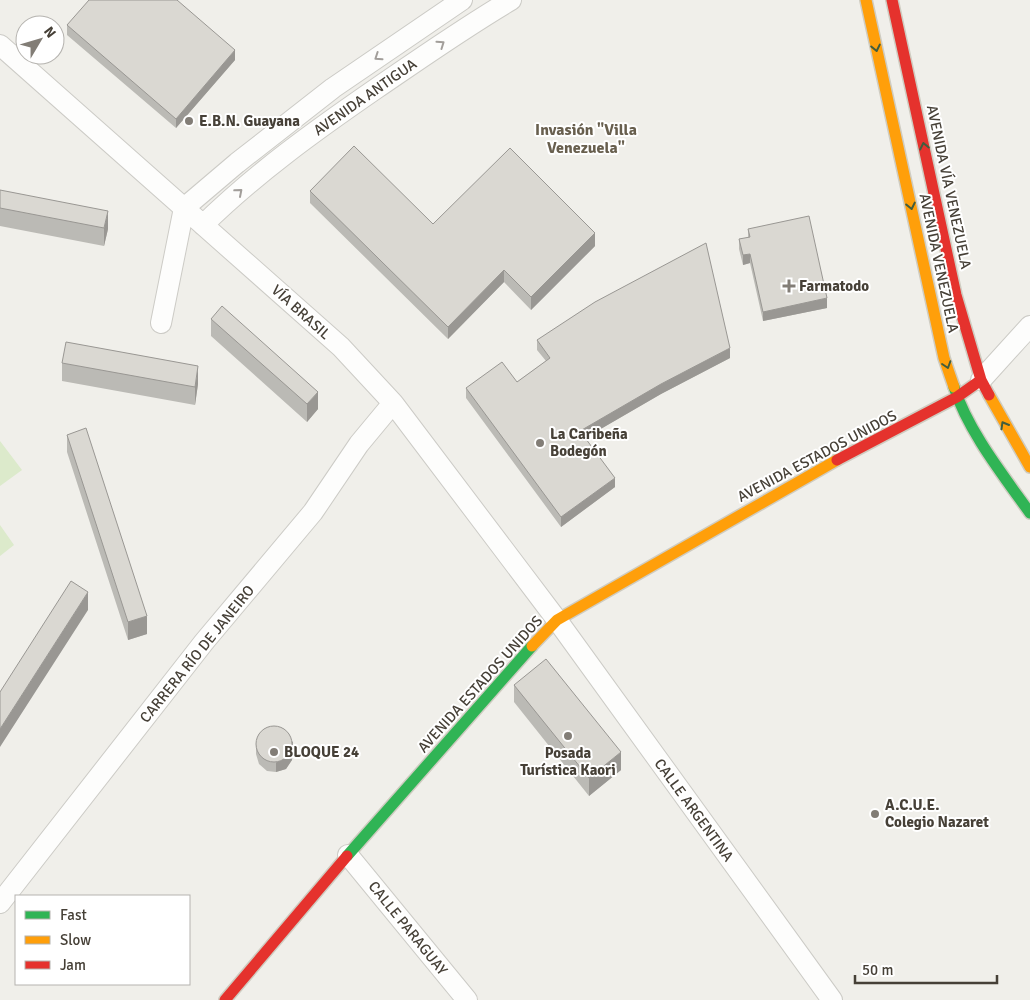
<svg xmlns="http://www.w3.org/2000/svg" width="1030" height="1000" viewBox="0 0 1030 1000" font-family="Signika,sans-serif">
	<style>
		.garden { fill: #dceacb }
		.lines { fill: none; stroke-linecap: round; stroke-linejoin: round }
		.street-casing { stroke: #cccbc6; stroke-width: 22 }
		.fast-casing { stroke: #cfccc1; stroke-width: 14 }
		.slow-casing { stroke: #cfccc1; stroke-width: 14 }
		.jam-casing { stroke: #cfccc1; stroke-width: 14 }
		.street { stroke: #fdfdfc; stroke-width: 20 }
		.fast { stroke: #30b455; stroke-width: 11 }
		.slow { stroke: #ff9f0a; stroke-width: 11 }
		.jam { stroke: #e5322d; stroke-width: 11 }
		.wall { fill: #bbbab5 }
		.shaded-wall { fill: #999793 }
		.building { fill: #dad8d2; stroke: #999793 }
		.oneway { stroke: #a29e9a }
		.oneway2 { stroke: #405d3e }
		.poi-dot { fill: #827d76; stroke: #fff; stroke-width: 2 }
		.labels { text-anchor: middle; stroke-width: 4; stroke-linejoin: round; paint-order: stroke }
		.street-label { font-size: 15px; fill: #464037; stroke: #fff }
		.poi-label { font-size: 15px; font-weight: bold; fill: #464037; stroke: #fff; text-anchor: start }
		.neighbourhood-label { font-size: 16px; font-weight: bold; fill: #685f4e; stroke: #fff }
	</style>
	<rect width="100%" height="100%" fill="#f0efea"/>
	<path class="garden" d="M0,441l22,29 -22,16z
		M0,525l14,20 -14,11z"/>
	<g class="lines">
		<defs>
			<path id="street" d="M0,45l341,302 52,56 164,217 275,380
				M203,225c53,-52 113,-95 174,-137 44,-30 88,-61 134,-88
				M161,323l23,-115 53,-45 96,-75 129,-88
				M981,380l49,-54
				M348,855l119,145
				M0,903l204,-261 109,-130 46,-68 34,-41"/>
			<path id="fast" d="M954,387c14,44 49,88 76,126
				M347,856l185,-210"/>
			<path id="slow" d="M866,0l78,358 10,29
				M989,395l41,72
				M532,646l25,-26 280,-160"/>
			<path id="jam" d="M892,0l64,295 25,85 8,15
				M837,460l120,-63 24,-17
				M225,1000l122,-144"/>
		</defs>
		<use href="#street" class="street-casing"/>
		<use href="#fast" class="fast-casing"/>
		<use href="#slow" class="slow-casing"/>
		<use href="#jam" class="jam-casing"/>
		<use href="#street" class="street"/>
		<use href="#fast" class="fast"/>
		<use href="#slow" class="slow"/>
		<use href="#jam" class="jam"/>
	</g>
	<path class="wall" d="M67,25l168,35 -59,68 -109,-93z
		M0,190l108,39 -4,17 -104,-20z
		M310,191l123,33 162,22 -64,64 -27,-28 -56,57 -138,-136z
		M748,229l79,79 -64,13 -13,-58 -7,2 -4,-16v-10l9,-1z
		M211,319l107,90 -11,13 -96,-86z
		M537,340l193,18 -69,36 -76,44 30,49 -54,40 -95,-129v-10l51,-6 29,-21 -9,-11z
		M62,363l136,21 -3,21 -133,-24z
		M67,435l80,199 -19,6 -61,-188z
		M514,685l107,85 -32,26 -75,-94z
		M256,745l37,5 -1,10 -6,9 -10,3 -9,-1 -8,-7 -3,-10z"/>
	<path class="shaded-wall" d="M235,50v10l-59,68v-9z
		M108,211v18l-4,17v-18z
		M595,233v13l-64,64v-13z
		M750,254v9l-7,2v-10z
		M504,270v12l-56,57v-12z
		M827,298v10l-64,13v-9z
		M730,348v10l-69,36 -81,47v-10l81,-47z
		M198,366v18l-3,21v-18z
		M318,392v17l-11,13v-18z
		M615,478v9l-54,40v-10z
		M88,592v18l-88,137v-18z
		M147,616v18l-19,6v-18z
		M293,741l-1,19 -6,9 -10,3v-9z
		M621,752v18l-32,26v-18z"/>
	<path class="building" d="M89,0h88l58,50 -59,69 -109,-94z
		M354,146l79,78 77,-76 85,85 -64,64 -27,-27 -56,57 -138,-136z
		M0,190l108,21 -4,17 -104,-20z
		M809,216l18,82 -64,14 -13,-58 -7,1 -4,-16 11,-2 -2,-8z
		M706,243l24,105 -69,36 -81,47 35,47 -54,39 -95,-129 36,-26 15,20 33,-24 -13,-18 58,-38z
		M222,306l96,86 -11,12 -96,-85z
		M66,342l132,24 -3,21 -133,-24z
		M86,428l61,188 -19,6 -61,-187z
		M71,581l17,11 -88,137v-37z
		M546,659l75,93 -32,26 -75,-93z
		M256 744a18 18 0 1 1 36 0a18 18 0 1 1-36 0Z"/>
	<defs><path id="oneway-chevron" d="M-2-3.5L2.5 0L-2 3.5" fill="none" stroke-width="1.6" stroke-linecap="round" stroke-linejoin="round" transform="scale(1.25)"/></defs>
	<g class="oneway">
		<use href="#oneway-chevron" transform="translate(441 44) rotate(-35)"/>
		<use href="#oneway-chevron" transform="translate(378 57) rotate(146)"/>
		<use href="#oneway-chevron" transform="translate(239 192) rotate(-41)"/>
	</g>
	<g class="oneway2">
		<use href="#oneway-chevron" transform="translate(876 48) rotate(78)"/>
		<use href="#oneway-chevron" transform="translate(924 146) rotate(-102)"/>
		<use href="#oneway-chevron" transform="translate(911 206) rotate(78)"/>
		<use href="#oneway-chevron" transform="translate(947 365) rotate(72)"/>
		<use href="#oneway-chevron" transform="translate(1004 425) rotate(-120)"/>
	</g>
	<g class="poi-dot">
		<circle cx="189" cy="121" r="5"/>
		<path d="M786.5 278.5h5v5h5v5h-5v5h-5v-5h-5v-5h5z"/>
		<circle cx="540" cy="443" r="5"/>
		<circle cx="568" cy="736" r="5"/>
		<circle cx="274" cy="752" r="5"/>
		<circle cx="875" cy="814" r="5"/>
	</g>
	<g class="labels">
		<g class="street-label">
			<text transform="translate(365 97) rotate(-35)" y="5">AVENIDA ANTIGUA</text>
			<text transform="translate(949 187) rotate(78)" y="5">AVENIDA VÍA VENEZUELA</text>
			<text transform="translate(939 263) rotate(78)" y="5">AVENIDA VENEZUELA</text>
			<text transform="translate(301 312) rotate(42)" y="5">VÍA BRASIL</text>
			<text transform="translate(817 456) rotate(-28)" y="5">AVENIDA ESTADOS UNIDOS</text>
			<text transform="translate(197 654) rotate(-51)" y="5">CARRERA RÍO DE JANEIRO</text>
			<text transform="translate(480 684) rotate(-48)" y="5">AVENIDA ESTADOS UNIDOS</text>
			<text transform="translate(694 810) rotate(54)" y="5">CALLE ARGENTINA</text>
			<text transform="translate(408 928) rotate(51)" y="5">CALLE PARAGUAY</text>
		</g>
		<g class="poi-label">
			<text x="199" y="126">E.B.N. Guayana</text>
			<text x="799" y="291">Farmatodo</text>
			<text x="550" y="439">La Caribeña<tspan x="550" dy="17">Bodegón</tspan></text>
			<text x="284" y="757">BLOQUE 24</text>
			<text x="568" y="758" text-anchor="middle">Posada<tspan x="568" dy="17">Turística Kaori</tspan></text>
			<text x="885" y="810">A.C.U.E.<tspan x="885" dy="17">Colegio Nazaret</tspan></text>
		</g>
		<g class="neighbourhood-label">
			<text x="586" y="135">Invasión "Villa<tspan x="586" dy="18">Venezuela"</tspan></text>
		</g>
	</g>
	<rect x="15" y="895" width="175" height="90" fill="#ffffff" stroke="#b5b3af"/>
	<rect x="25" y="911" width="25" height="8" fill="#30b455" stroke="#b5b3af"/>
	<text x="60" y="920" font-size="15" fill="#464037">Fast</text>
	<rect x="25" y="936" width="25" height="8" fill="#ff9f0a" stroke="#b5b3af"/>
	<text x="60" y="945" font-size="15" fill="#464037">Slow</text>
	<rect x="25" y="961" width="25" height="8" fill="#e5322d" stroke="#b5b3af"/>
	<text x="60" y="970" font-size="15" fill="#464037">Jam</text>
	<g transform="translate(40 40) rotate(52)"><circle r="24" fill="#ffffff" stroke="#b5b3af"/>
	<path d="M0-4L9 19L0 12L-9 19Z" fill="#827d76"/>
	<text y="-8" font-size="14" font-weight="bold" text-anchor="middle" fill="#464037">N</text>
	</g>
	<path d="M855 975v8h142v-8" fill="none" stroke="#464037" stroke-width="2.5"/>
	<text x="862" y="975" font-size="15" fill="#464037" stroke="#ffffff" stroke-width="4" paint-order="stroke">50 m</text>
</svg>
